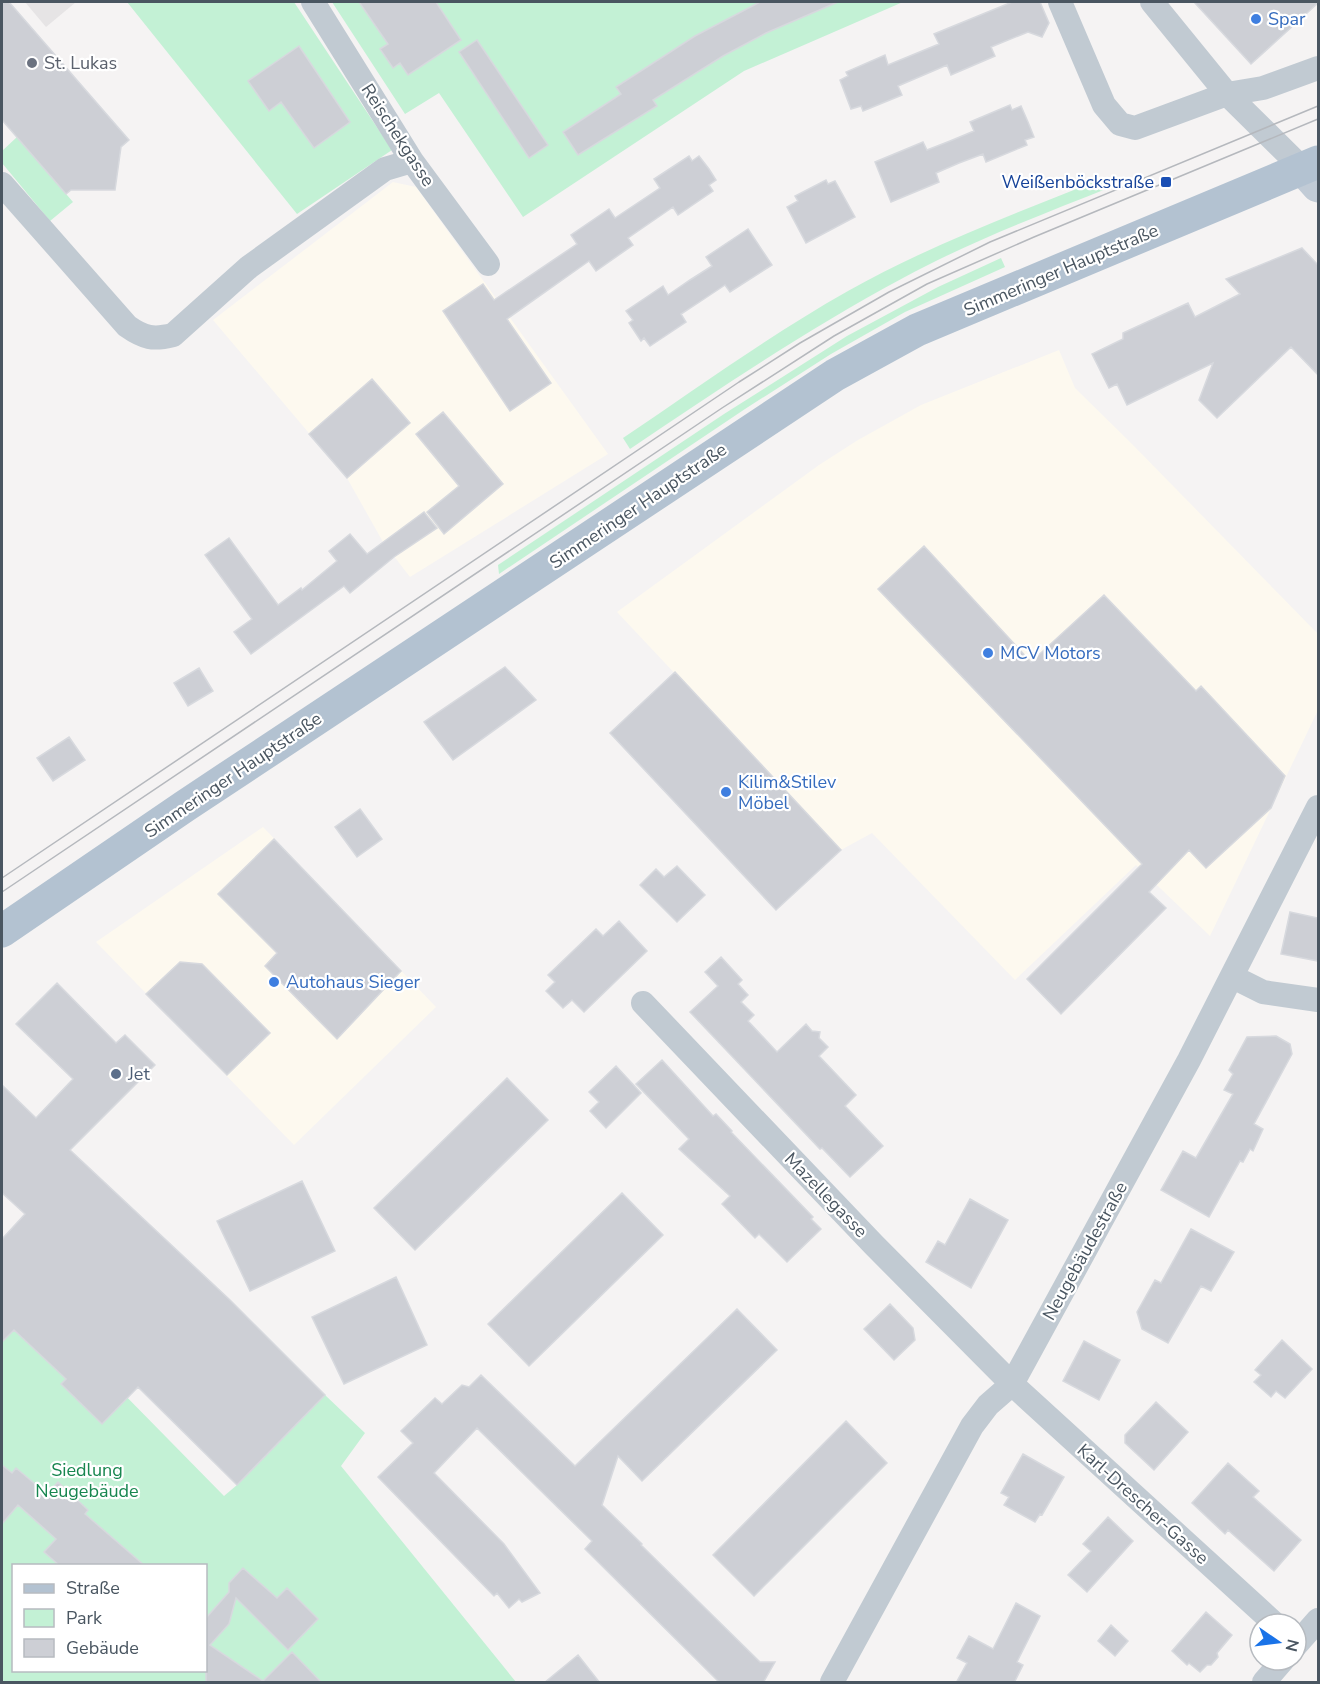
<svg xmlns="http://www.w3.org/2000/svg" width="1320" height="1684" viewBox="0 0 1320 1684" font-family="'Nunito Sans',sans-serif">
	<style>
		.commercial { fill: #fdf9ef }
		.education { fill: #e6e4e5 }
		.green { fill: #c3f1d5; fill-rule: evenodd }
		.building { fill: #cdcfd5; stroke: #d7d9de; stroke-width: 1.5 }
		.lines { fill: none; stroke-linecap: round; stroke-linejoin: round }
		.street { stroke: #c1cad2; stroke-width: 24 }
		.secondary { stroke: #c1cbd6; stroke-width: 33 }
		.primary { stroke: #b3c2d1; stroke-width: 33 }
		.tram { stroke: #b5b8bd; stroke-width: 1.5 }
		.shop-dot { fill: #3f7fe0; stroke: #fff; stroke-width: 2 }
		.worship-dot { fill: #6b7280; stroke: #fff; stroke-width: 2 }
		.transit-dot { fill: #1a4fb4; stroke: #fff; stroke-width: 2 }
		.service-dot { fill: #5c6f8a; stroke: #fff; stroke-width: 2 }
		.labels { text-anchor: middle; stroke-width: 4.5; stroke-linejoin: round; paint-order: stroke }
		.shop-label { font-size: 18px; fill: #366cbe; stroke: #fff; text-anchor: start }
		.worship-label { font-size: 18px; fill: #5b616d; stroke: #fff; text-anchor: start }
		.street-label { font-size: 18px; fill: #4a5661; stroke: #fff }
		.transit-label { font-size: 18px; fill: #164399; stroke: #fff; text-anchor: end }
		.service-label { font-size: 18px; fill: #4e5e75; stroke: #fff; text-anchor: start }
		.park-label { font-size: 18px; fill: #17864f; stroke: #fff }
	</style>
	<rect width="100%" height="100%" fill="#f5f3f3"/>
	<path class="commercial" d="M393,182l23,5 192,267 -198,123 -27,-35 -36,-64 -134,-158z
		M1059,350l16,38 57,56 186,190v76l-108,226 -74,-71 -121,115 -143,-147 -31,17 -224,-238 202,-147 39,-25 63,-35z
		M263,827l173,180 -142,138 -198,-203z"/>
	<path class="education" d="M25,2h51l-30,25z"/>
	<path class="green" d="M127,2h167l98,148 -95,64z
		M332,2h571l-159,69 -221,146 -84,-124 -34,21z
		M17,137l56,65 -23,19 -48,-58v-12z
		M1099,180l11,5 1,2c-70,28 -142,55 -208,91 -95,51 -184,111 -273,171l-7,-11c74,-50 147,-103 225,-147 80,-45 166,-77 251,-111z
		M1001,258l4,9 -100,45 -74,42 -86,55 -246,165 -1,-9 226,-151 123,-78 91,-49z
		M2,1270l222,226 13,-11 88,-90 40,38 -24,33 175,216h-514zM14,1566h192v104h-192z"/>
	<path class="building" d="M2,2h7l120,138 -8,7 -6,43h-44l-5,4 -64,-74z
		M359,2h77l25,38 -53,35 -8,-12 -7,5 -13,-19 8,-5z
		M760,2h78l-72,31 -43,23 -70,44 4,6 -79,49 -15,-23 58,-38 -5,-7 79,-51z
		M1012,2h28l9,21 -7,14 -14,-5 -37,15 4,9 -44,19 -4,-10 -49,21 4,9 -39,16 -2,-5 -10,3 -11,-29 8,-4 -2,-4 39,-17 3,10 51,-21 -5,-10z
		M1194,2h124v1l-67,61z
		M477,40l71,105 -19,13 -70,-106z
		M299,46l51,76 -36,26 -33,-46 -12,9 -21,-30z
		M1010,105l2,5 9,-4 7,16 6,15 -9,3 2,5 -41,17 -3,-8 -24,9 -23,10 3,9 -48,20 -16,-40 48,-20 4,8 23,-9 24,-10 -4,-9z
		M689,156l3,5 7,-5 10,13 7,11 -7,5 4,6 -35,24 -5,-8 -45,31 5,7 -37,26 -7,-10 -82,58 44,64 -41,28 -67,-100 40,-27 11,16 83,-56 -6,-9 38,-26 6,9 45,-30 -6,-9z
		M826,180l2,4 7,-3 20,36 -49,26 -19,-36 11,-6 -3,-5z
		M748,229l24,36 -42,27 -5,-7 -21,14 -23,15 5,8 -36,24 -6,-8 -3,3 -12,-18 4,-3 -7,-9 37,-25 5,9 22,-15 22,-14 -6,-9z
		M1302,248l16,17v110l-27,-28 -74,71 -18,-18 14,-37 -86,42 -10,-21 -8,4 -17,-34 31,-15v-6l65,-30 7,14 45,-23 -14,-15z
		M372,379l38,44 -63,55 -38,-44z
		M443,412l60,72 -59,50 -17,-22 32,-26 -43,-52z
		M424,512l13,16 -43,29 -44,36 -6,-7 -93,68 -17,-22 18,-13 -47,-64 24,-17 49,67 23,-17 1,2 35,-29 -8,-10 21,-17 17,20z
		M924,546l107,116 73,-67 92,96 5,-5 84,90 -14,32 -65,60 -17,-18 -40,42 17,16 -105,106 -34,-35 115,-115 -264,-275z
		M505,667l31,33 -83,60 -29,-38z
		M199,668l14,23 -25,15 -14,-23z
		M675,672l166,178 -65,60 -166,-177z
		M69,737l16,23 -32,21 -16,-23z
		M360,809l22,30 -25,18 -22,-30z
		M274,839l127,132 -64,68 -72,-73 12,-13 -59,-59z
		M677,866l28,29 -28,27 -37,-37 16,-16 8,8z
		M1290,912l28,6v43l-37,-7z
		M619,921l28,30 -63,61 -12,-12 -9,8 -17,-17 9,-9 -7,-7 48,-46 7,7z
		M721,957l21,23 -4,4 10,11 -7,7 13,13 -6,6 29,31 29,-28 6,7 8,1 -1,6 9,9 -9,9 37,39 -11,11 38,40 -33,31 -28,-29 -2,1 -130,-137 28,-26 -13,-14z
		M180,962l22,2 68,69 -43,42 -81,-81z
		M57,983l59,60 9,-8 30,30 -85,85 160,150 95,95 -88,90 -99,-98 -36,37 -41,-40 5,-5 -52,-49 -12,12v-103l23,-25 -23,-21v-108l34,33 37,-39 -57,-55z
		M1276,1036l14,8 2,10 -38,70 9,5 -10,22 -3,-2 -7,13 -3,-1 -31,56 -48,-27 22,-39 13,7 37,-64 -9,-4 9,-16 -4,-4 18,-33z
		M662,1060l51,56 3,-2 16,17 -1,1 82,85 -2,2 10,10 -34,33 -28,-28 -4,4 -33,-34 8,-8 -51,-47 10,-10 -53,-55z
		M616,1066l25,27 -35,35 -16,-17 9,-9 -10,-10z
		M507,1078l41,42 -133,130 -41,-42z
		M302,1181l33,70 -85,40 -33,-70z
		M622,1193l41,42 -134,131 -41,-42z
		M970,1199l38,21 -37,68 -45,-26 12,-21 7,4z
		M1191,1229l43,23 -23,39 -10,-5 -33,57 -26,-14 -5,-17 18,-32 6,3z
		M396,1277l31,68 -83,39 -32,-67z
		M890,1304l23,24 2,12 -21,20 -30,-31z
		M737,1309l40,41 -135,131 -24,-25 -16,49 40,39 -1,1 119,117h15l-12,21h-43l-135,-134 7,-8 -115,-113 -43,45 70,71 36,49 -18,9 -3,-3 -10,9 -12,-15 -3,3 -116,-119 35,-34 -12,-12 34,-33 7,6 20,-19 7,2 12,-12 94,91z
		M1282,1340l30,29 -27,29 -9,-7 -5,6 -17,-15 7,-7 -6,-5z
		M1084,1341l36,19 -21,40 -36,-19z
		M1156,1402l32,30 -34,38 -29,-27v-8z
		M846,1421l41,42 -133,133 -41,-41z
		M1023,1454l41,23 -22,38 -2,-1 -5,8 -31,-17 5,-8 -8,-4z
		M1228,1463l31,28 -6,6 48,43 -27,31 -46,-41 -3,4 -33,-31z
		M2,1465l10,8 4,-5 31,26 11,-12 30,28 -3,4 60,52h-85l-16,-14 12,-13 -38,-34 -16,19z
		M1108,1517l25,24 -46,51 -19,-17 23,-24 -8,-7z
		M243,1568l34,30 10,-10 31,31 -30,31 -52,-52 -7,26 -19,21 53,36 29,-29 30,31h-116v-65l23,-26v-9z
		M1016,1603l24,13 -23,46 6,3 -9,18h-58l11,-20 -10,-5 12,-22 24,13z
		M1206,1612l26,23 -15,18 1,4 -7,8h-4l-7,7 -11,-9 -2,2 -15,-14z
		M1111,1625l17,16 -13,15 -17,-15z
		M578,1655l22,28h-56z"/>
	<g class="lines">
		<path class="street" d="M313,2l99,159 76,103
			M1060,2l44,103 16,19 15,4 92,-34 36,-6 55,-20
			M1152,2l75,92 75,74
			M2,184l125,142c17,12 26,14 46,9l76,-68 136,-98 27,-8
			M1233,977l30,15 55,8
			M643,1003l231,242 138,139 263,240
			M1296,1645l22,-25
			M832,1682l140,-256 16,-21 24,-21 177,-324 129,-253
			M1264,1682l19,-22"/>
		<path class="secondary" d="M1302,168l16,18"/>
		<path class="primary" d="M2,931l183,-125 650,-431 82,-45 401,-168"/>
		<path class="tram" d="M2,878l737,-496 61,-39 89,-51 101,-50 328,-136
			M2,892l720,-484 112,-72 93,-52 107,-47 284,-118"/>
	</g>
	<g class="shop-dot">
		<circle cx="1256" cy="19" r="6"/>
		<circle cx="988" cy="653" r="6"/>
		<circle cx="726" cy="792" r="6"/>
		<circle cx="274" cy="982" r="6"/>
	</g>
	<circle class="worship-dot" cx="32" cy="63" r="6"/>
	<rect class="transit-dot" x="1160" y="176" width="12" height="12" rx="3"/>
	<circle class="service-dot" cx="116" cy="1074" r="6"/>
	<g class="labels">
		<g class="shop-label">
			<text x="1268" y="25">Spar</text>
			<text x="1000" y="659">MCV Motors</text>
			<text x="738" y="788">Kilim&amp;Stilev<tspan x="738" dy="21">Möbel</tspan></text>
			<text x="286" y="988">Autohaus Sieger</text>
		</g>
		<g class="worship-label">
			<text x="44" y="69">St. Lukas</text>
		</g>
		<g class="street-label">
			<text transform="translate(398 135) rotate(57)" y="6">Reischekgasse</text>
			<text transform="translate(1061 270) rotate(-23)" y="6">Simmeringer Hauptstraße</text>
			<text transform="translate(638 506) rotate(-34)" y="6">Simmeringer Hauptstraße</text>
			<text transform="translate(233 775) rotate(-34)" y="6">Simmeringer Hauptstraße</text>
			<text transform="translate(826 1195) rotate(46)" y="6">Mazellegasse</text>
			<text transform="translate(1085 1251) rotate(-61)" y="6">Neugebäudestraße</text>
			<text transform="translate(1143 1504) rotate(42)" y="6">Karl-Drescher-Gasse</text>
		</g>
		<g class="transit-label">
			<text x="1154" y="188">Weißenböckstraße</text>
		</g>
		<g class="service-label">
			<text x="128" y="1080">Jet</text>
		</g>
		<g class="park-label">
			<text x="87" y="1476">Siedlung<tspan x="87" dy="21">Neugebäude</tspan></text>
		</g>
	</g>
	<rect width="1320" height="1684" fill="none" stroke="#4a5661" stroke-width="6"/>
	<rect x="12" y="1564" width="195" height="108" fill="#ffffff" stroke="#b7bbc0" stroke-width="1.5"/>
	<rect x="24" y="1584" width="30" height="9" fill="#b3c2d1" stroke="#b7bbc0" stroke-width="1.5"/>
	<text x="66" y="1594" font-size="18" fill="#4a5661">Straße</text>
	<rect x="24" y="1609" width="30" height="18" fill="#c3f1d5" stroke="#b7bbc0" stroke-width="1.5"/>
	<text x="66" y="1624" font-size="18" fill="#4a5661">Park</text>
	<rect x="24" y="1639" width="30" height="18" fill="#cdcfd5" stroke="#b7bbc0" stroke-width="1.5"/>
	<text x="66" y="1654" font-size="18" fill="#4a5661">Gebäude</text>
	<g transform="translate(1278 1642) rotate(104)"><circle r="28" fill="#ffffff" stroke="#b7bbc0" stroke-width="1.5"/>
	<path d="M0-4.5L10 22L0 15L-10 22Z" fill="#1a73e8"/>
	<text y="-9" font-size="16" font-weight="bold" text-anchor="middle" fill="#4a5661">N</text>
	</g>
</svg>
